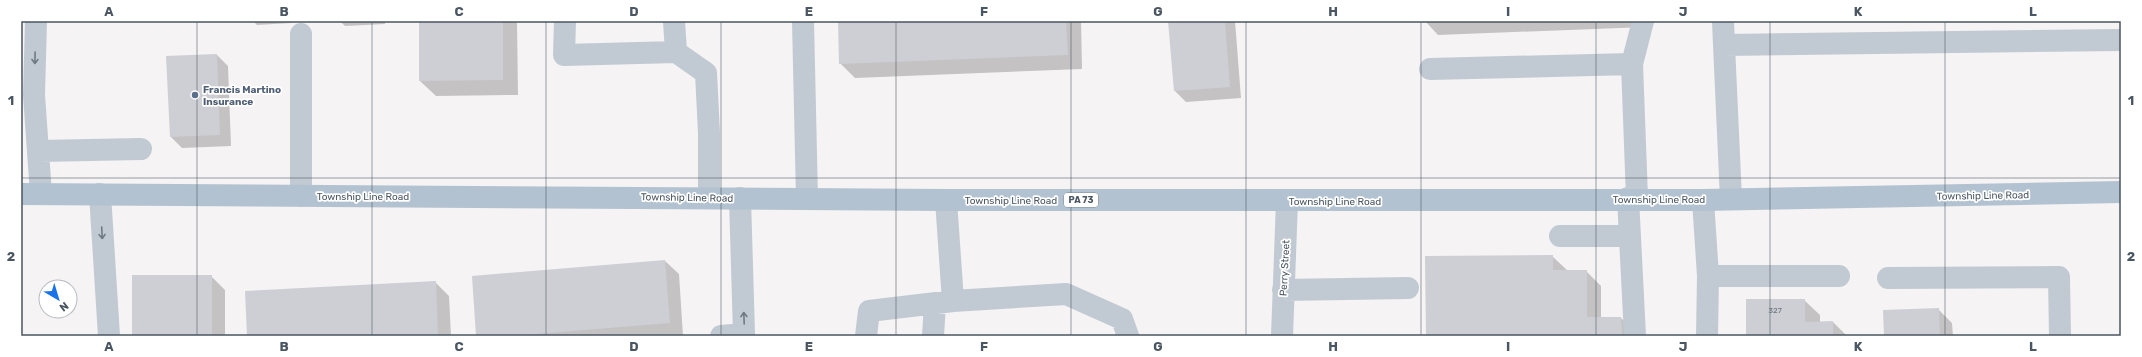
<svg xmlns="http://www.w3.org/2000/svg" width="2142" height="357" viewBox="0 0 2142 357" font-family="Rubik,sans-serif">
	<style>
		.shadow { fill: #0003 }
		.building { fill: #cdcfd5 }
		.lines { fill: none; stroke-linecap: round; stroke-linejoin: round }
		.minor { stroke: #c1cad2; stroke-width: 22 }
		.major { stroke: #b3c2d1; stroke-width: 22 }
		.oneway { stroke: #6e7983 }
		.grid { fill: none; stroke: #4a5661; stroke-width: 1; stroke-opacity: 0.55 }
		.service-dot { fill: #5c6f8a; stroke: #fff; stroke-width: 1.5 }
		.labels { text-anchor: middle; stroke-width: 3.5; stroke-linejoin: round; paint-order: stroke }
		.number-label { font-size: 8px; fill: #6b747e }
		.shield { fill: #fff; stroke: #808990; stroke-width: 1 }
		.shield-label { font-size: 9px; font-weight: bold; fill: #4a5661 }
		.service-label { font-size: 10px; font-weight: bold; fill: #4e5e75; stroke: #fff; text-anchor: start }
		.street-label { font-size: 10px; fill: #4a5661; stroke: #fff }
		.neatline { fill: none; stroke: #4a5661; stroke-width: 1.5 }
		.grid-label { font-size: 13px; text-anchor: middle; font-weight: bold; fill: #4a5661 }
	</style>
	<rect width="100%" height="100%" fill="#f5f3f3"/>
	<path class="shadow" d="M253,21h37l1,2 -34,2z
		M340,21h45v3l-40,2z
		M420,21h97l1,74 -82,1 -16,-15z
		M839,21h242l1,48 -227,9 -15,-15z
		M1169,21h66l6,77 -55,4 -11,-11z
		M1425,21h221v6l-208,8z
		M217,55l11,11 3,80 -49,2 -11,-11z
		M1552,256l16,15h18l15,15v32h20l15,15v3h-209z
		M665,261l14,13 4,62h-206z
		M211,276l14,14v46h-92z
		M435,282l14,14 2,40h-203z
		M1804,300l16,15v7h13l14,14h-100z
		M1938,309l14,14 1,13h-68z"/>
	<path class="building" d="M419,21h84v59l-84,1z
		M838,21h228l2,34 -229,9z
		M1168,21h57l5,66 -56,4z
		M217,54l3,81 -50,2 -4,-81z
		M1553,255v15h34v47h34l1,19h-196l-1,-80z
		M665,260l5,63 -159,13h-35l-4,-60z
		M132,275h80v61h-80z
		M436,281l2,55h-191l-2,-45z
		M1746,299h59v23l28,-1v15h-87z
		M1939,308l1,28h-56l-1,-26z"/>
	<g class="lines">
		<path class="minor" d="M36,21l-2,74 7,99
			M565,21l-1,34 112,-3 30,21 3,60v64
			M674,21l2,31
			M803,21l4,178
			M1723,21l1,24
			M301,34v162
			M1632,64l11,-43
			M1430,69l202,-5 5,134
			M38,151l103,-2
			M100,194l9,142
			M1628,198l7,138
			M1731,199l-7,-154 397,-5
			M946,200l7,101 113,-7 56,25 6,17
			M1703,200l5,76 -1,60
			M1560,236h70
			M1708,276h131
			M1888,278l171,-1 1,59
			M1283,290l125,-2
			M721,336l23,-2 -4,-136
			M866,336l3,-25 84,-10
			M933,336l2,-33
			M1282,336l5,-135"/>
		<path class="major" d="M21,194l925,6h757l418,-8"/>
	</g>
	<defs><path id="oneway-shaft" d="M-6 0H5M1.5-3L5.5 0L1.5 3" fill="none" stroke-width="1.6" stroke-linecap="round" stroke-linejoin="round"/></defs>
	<g class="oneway">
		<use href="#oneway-shaft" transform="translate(35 58) rotate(91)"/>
		<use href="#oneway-shaft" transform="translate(102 233) rotate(87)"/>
		<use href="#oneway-shaft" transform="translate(744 318) rotate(-92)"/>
	</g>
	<path class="grid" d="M197,21v315M372,21v315M546,21v315M721,21v315M896,21v315M1071,21v315M1246,21v315M1421,21v315M1596,21v315M1770,21v315M1945,21v315M21,178h2100"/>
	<circle class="service-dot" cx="195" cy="95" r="4"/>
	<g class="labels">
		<g class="number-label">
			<text x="1775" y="313">327</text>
		</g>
		<rect class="shield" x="1064" y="193" width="34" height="14" rx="3"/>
		<g class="shield-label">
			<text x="1081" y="203">PA 73</text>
		</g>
		<g class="service-label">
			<text x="203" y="93">Francis Martino<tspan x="203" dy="12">Insurance</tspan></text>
		</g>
		<g class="street-label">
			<text transform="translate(1983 195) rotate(-1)" y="4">Township Line Road</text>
			<text x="363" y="200">Township Line Road</text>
			<text transform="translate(687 197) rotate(1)" y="4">Township Line Road</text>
			<text x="1659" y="203">Township Line Road</text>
			<text x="1011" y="204">Township Line Road</text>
			<text x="1335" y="205">Township Line Road</text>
			<text transform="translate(1284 268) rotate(-87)" y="4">Perry Street</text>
		</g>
	</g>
	<rect width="2142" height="357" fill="none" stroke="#ffffff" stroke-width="44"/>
	<g transform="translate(58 299) rotate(142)"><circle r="19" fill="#ffffff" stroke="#b7bbc0"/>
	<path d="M0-3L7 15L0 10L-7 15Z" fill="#1a73e8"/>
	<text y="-6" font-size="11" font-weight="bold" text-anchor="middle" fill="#4a5661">N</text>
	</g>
	<rect x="22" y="22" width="2098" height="313" class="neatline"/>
	<g class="grid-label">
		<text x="109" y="16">A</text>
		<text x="284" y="16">B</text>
		<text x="459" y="16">C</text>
		<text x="634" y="16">D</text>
		<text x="809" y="16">E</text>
		<text x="984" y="16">F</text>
		<text x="1158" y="16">G</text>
		<text x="1333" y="16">H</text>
		<text x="1508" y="16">I</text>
		<text x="1683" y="16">J</text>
		<text x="1858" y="16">K</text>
		<text x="2033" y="16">L</text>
		<text x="11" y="105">1</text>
		<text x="2131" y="105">1</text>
		<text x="11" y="261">2</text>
		<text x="2131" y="261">2</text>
		<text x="109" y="351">A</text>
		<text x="284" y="351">B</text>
		<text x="459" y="351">C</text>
		<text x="634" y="351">D</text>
		<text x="809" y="351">E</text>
		<text x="984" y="351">F</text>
		<text x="1158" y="351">G</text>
		<text x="1333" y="351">H</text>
		<text x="1508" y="351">I</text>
		<text x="1683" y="351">J</text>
		<text x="1858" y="351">K</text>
		<text x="2033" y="351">L</text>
	</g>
</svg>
